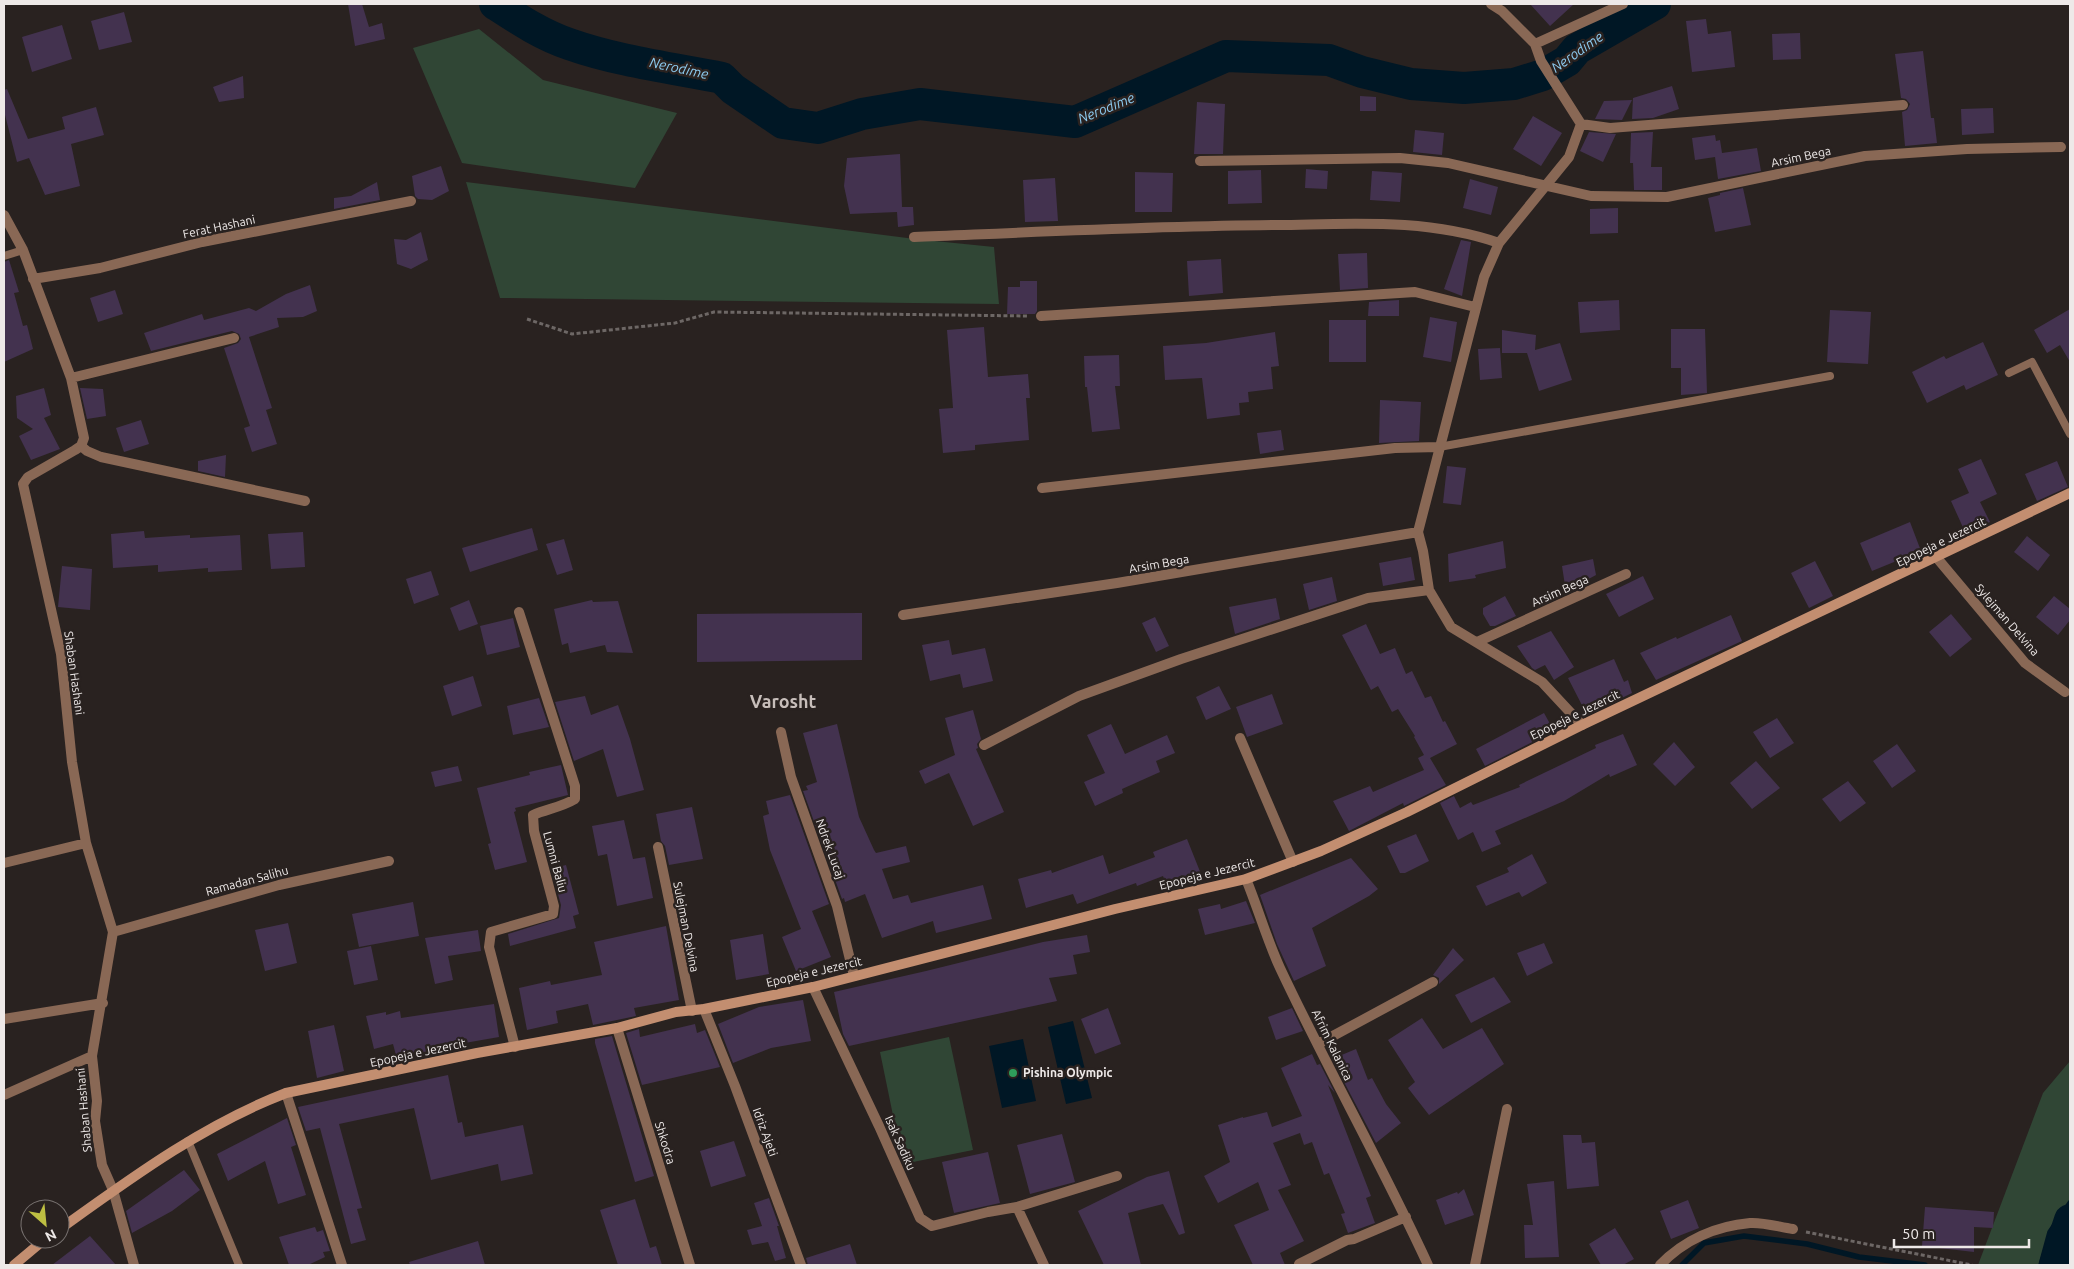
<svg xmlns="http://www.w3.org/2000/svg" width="2074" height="1269" viewBox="0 0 2074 1269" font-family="Ubuntu,sans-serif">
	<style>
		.green { fill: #304635 }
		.water { fill: #001725 }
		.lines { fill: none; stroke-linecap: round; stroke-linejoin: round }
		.stream { stroke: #001725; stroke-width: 5.5 }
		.river { stroke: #001725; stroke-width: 32 }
		.building { fill: #43324f }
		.path { stroke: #6d6765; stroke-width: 3; stroke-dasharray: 4 2.5; stroke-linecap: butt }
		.service { stroke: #896855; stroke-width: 8 }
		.minor { stroke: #896855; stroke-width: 10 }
		.secondary { stroke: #c38e70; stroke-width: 10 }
		.leisure-dot { fill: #2e9e5b; stroke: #292220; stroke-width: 2 }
		.labels { text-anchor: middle; stroke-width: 5; stroke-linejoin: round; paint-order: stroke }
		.street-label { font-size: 12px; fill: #eee9e8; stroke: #292220 }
		.poi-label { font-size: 12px; font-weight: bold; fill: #eee9e8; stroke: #292220; text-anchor: start }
		.water-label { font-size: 14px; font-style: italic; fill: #8dcbf0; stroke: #292220 }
		.district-label { font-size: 18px; font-weight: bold; fill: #c7beba; stroke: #292220 }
	</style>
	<rect width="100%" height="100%" fill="#292220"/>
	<path class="green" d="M479,29l64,51 134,33 -42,75 -173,-25 -49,-115z
		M466,182l449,57 79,8 5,57 -499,-6z
		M949,1037l24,113 -70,14 -23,-112z
		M2070,1061v204h-92l65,-172z"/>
	<path class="water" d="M1073,1021l19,77 -26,6 -18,-77z
		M1023,1039l13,62 -34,7 -13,-62z"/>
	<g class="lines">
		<path class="stream" d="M1682,1265l22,-22 40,-7 63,8 52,13 66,8
			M2041,1265l9,-33 20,-29"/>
		<path class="river" d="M495,4c23,15 47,31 74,40 48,17 102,24 153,34l11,11 50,34 35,5 44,-14 58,-10 155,18 151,-66 103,4 33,12 49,12 53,4 50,-4 29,-9 24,-14 10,-12 78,-45
			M2055,1265l15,-45"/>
	</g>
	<path class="building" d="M348,4h14l7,23 13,-4 3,16 -30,7z
		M1530,4h44l-24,22z
		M124,12l8,30 -33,8 -8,-29z
		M1706,19l2,15 23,-3 4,36 -43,5 -6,-51z
		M62,25l10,34 -40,13 -10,-35z
		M1800,33l1,26 -28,1 -1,-26z
		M1923,51l8,67h3l3,25 -32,3 -3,-34 5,-2 3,-6 -4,-5 -5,-1 -6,-44z
		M243,76l1,22 -25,4 -6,-15z
		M1672,86l7,23 -26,9 -21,1 1,-21z
		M7,89l21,50 37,-10 -3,-12 34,-10 8,28 -33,9 9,42 -35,9 -16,-37 -12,4 -13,-51v-21z
		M1360,96l16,1v14h-16z
		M1632,100l-10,20 -27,-1 9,-18z
		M1197,102l28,2 -2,50h-29z
		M1993,108l1,25 -32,2 -1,-26z
		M1533,116l29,17 -21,33 -28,-17z
		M1415,130l29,3 -2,22 -29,-3z
		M1589,132l27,2 -13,28 -23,-11z
		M1653,132l-2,35h11v23h-28l-1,-27h-3l1,-30z
		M1715,135l1,6 4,-1 2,13 35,-5 4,23 -43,8 -3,-22 -20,3 -3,-22z
		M900,154l2,53h11l1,18 -16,2 -1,-15 -47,2 -6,-28 3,-28z
		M441,166l8,25 -17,9 -14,-1 -3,-3 -3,-20z
		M1306,169l22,2 -1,18 -22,-1z
		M1261,170l1,33 -34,1v-33z
		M1372,171l30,2 -2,29 -30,-2z
		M1135,172l38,1 -1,39h-37z
		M1055,178l3,43 -33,1 -2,-42z
		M1470,179l28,8 -7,28 -28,-7z
		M377,182l3,18 -46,9v-11l17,-2z
		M1743,188l8,37 -36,7 -7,-34 12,-3v-2z
		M1618,208v25l-28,1v-25z
		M421,232l7,28 -17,9 -14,-5 -3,-25 12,1z
		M1461,240l10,2 -9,54 -18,-7z
		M1367,253l1,35 -28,2 -2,-36z
		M1221,259l2,34 -34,3 -2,-35z
		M9,260l10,32 -5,1 9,33 4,-1 6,24 -29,13v-100z
		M1020,281h17v30l-2,3h-28l1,-27h12z
		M310,285l7,26 -14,6 -26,1 2,9 -30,10 23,71 -6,2 11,34 -25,8 -8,-24 6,-2 -26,-78 14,-5 3,-4 -2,-5 -7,-3 -81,20 -7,-18 58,-19 2,6 45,-12 7,3 30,-17z
		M115,290l8,24 -25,8 -8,-24z
		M1399,300v16h-31l1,-14z
		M1619,300l1,30 -40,3 -2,-31z
		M2070,309v53l-10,-17 -13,8 -13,-23z
		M1830,310l41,2 -3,52 -41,-2z
		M1430,317l27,5 -6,40 -28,-5z
		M1329,320h37v42h-37z
		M984,327l4,50 40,-3 2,24h-4l3,42 -54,5v5l-32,3 -4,-44 14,-1 -6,-78z
		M1671,329h34l2,64 -26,2v-27h-10z
		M1502,330l34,5 -1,15 25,-7 12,37 -33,11 -12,-38h-25z
		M1275,332l4,34 -8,1 2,22 -25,3 1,10 -10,1 1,12 -33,4 -5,-41 -37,2 -2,-34 43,-3z
		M1983,342l15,33 -32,15 -2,-5 -37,18 -15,-31 32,-16 2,3z
		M1500,348l2,30 -22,2 -2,-31z
		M1119,355l1,31h-5l5,43 -28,3 -5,-45h-2l-1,-31z
		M44,388l7,27 -7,3 16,31 -29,11 -12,-24 14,-7 -16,-11 -1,-22z
		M80,388l23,1 3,27 -19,3z
		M1380,400l41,2 -2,39 -40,2z
		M141,420l8,24 -25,8 -8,-24z
		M1281,430l3,20 -24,4 -3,-21z
		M226,455l-1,22 -27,-6v-10z
		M1981,459l16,35 -17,8 10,20 -24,12 -15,-33 18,-8 -11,-24z
		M2057,461l11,26 -31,14 -12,-27z
		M1447,466l19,2 -5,37 -18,-2z
		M1910,522l11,29 -49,20 -12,-28z
		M532,528l6,22 -68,22 -8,-24z
		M144,531l1,7 45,-3v3l50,-3 2,35 -34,2v-4l-50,4v-7l-45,3 -2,-34z
		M303,532l2,35 -34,2 -3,-35z
		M2027,536l23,19 -12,16 -24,-19z
		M564,539l9,31 -16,5 -11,-31z
		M1503,541l3,27 -31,7 1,3 -27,4 -1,-28z
		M1411,557l4,23 -32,6 -4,-23z
		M1593,559l3,16 -13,7 1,3 -18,7 -4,-26z
		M1815,561l18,35 -24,12 -18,-35z
		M62,566l30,3 -2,41 -32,-3z
		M431,571l8,24 -25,9 -8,-25z
		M1643,576l11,23 -35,18 -13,-23z
		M1332,577l5,24 -28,9 -6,-26z
		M1505,596l11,20 -21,10h-5l-7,-12v-6z
		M2054,596l16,13v11l-12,15 -22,-18z
		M1276,598l4,21 -45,15 -6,-27z
		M469,600l9,24 -19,7 -9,-23z
		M592,600l1,2 25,-1 15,52 -26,-1 -2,-7 -35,8 -2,-10 -6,2 -8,-36z
		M862,613v47l-165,2v-48z
		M1951,614l21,25 -22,18 -21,-25z
		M1731,615l11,26 -86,39 -16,-27 36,-16 1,2z
		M1155,617l14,29 -13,6 -14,-29z
		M513,618l7,29 -33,8 -7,-29z
		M1366,624l14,30 15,-6 11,26 6,-3 13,27 6,-2 12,26 2,-1 12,23 -27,14 16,27 -42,21 -1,-3 -54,28 -16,-30 37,-15 3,6 51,-22 -6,-12 6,-3 -10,-18 1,-1 -17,-27 -6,3 -14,-26 -7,4 -29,-55z
		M1551,631l23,36 -20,13 -9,-15 -10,5 -3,-2 -15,-22z
		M949,640l3,15 33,-7 8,33 -30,7 -3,-14 -30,7 -8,-36z
		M1614,659l10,23 4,-2 4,13 -45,22 -19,-37z
		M473,676l9,30 -30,10 -9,-30z
		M1219,686l12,23 -25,11 -10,-23z
		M1272,694l11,30 -36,13 -11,-30z
		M585,696l6,19 27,-10 12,34 14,51 -27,7 -14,-48 -29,12 -19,-59z
		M539,698l10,29 -36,8 -6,-29z
		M973,710l8,29 -4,5 1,4 -2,1 28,63 -31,14 -24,-53 -24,11 -6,-13 36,-16 -10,-37z
		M1544,713l10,18 -69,35 -9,-17z
		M1777,718l17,25 -24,15 -17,-26z
		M837,724l22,93 15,33 2,3 30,-7 4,16 -28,7 11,30 15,-4 3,8 72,-18 9,34 -56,14 -3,-12 -51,17 -17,-44 -20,8 -1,-4 -2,1 -39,-108 5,-1 -2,-4 11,-4 -14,-49z
		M1111,724l14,30 42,-19 8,18 -19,8 4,11 -38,17 1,4 -28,13 -11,-24 21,-9 -18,-38z
		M1623,734l14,31 -27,12 -1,-3 -45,27 -69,30 6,13 -19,8 -9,-20 -15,8 -18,-37 14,-7 6,12 11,-6 2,3 47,-18 -1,-2 77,-37 -1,-3z
		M1674,742l21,25 -20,19 -22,-22z
		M1897,744l19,27 -24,17 -19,-27z
		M1756,761l24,27 -28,21 -22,-26z
		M561,765l7,30 -53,13 1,3 -2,1 13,50 -32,8 -7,-26 3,-1 -14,-55 53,-13 -1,-3z
		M458,766l4,15 -27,6 -4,-15z
		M1848,781l18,22 -26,19 -18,-23z
		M790,795l39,109 -17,7 19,46 -35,14 -14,-34 19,-8 -31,-79 -7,-34 6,-2 -3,-13z
		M692,807l11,52 -34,6 -4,-19 -4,-5 -5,-27z
		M624,820l9,39 12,-2 8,41 -36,8 -10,-52 -9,2 -6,-30z
		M1416,834l13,27 -24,12h-5l-13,-27z
		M1187,839l14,35 -34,13 -4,-11 -26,10 -1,-3 -59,21 -4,-10 -47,14 -8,-29 33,-9 1,3 51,-18 6,19 46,-17 -2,-5z
		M1532,854l15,29 -25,14 -3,-5 -33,14 -10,-20 33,-14 -2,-4z
		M1351,858l27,31 -9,7 -57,32 14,38 -32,15 -17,-37 -17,-49z
		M566,865l13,49 -6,2 3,12 -66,18 -2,-12 51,-16 2,-13 -10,-36z
		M1246,901l9,22 -50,12 -7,-26 22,-5 1,5z
		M413,902l6,34 -60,11 -7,-33z
		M288,923l9,40 -32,8 -10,-41z
		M666,926l13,74 -45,8 2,8 -43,9 -5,-21 -32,7 2,12 -31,7 -8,-42 31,-7 1,4 51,-10 -8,-33z
		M478,930l3,21 -33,5 5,24 -18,4 -10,-46z
		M763,934l6,40 -33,6 -6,-40z
		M1087,935l3,17 -17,3 4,19 -28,4 8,23 -208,45 -6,-12 -9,-42 92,-21 117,-29z
		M1544,943l9,20 -26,13 -10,-23z
		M371,946l7,34 -24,5 -7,-34z
		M1453,948l11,12 -25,24v-6l-6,-3z
		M1494,977l17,25 -40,21 -16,-28z
		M803,1000l8,41 -40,7 -38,15 -15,-39 41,-17z
		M494,1004l5,33 -40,7 -62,15 -4,-15 -19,5 -8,-33 20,-4v3l14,-4 1,7z
		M1108,1008l13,36 -26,10 -14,-35z
		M1292,1008l11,23 -27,9 -8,-23z
		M1422,1018l21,31 39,-21 22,36 -75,51 -21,-27 7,-6 -27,-42z
		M695,1024l2,9 8,-3 15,37 -78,18 -16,-52 13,-4 1,8z
		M334,1025l10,46 -27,7 -9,-47z
		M612,1036l42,140 -19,6 -40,-139v-4z
		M1356,1049l12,31 4,-2 14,26 15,19 -25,20 -44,-84z
		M1312,1054l5,11 3,-1 15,29 -7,-8 43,111 -5,2 9,25 -27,10 -7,-19 4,-1 -16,-40 -5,2 -12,-33 -8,3 -4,-12 -27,10 18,42 -13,5 26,51 -24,12 5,12h-32l-19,-40 35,-15 -11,-28 -40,21 -14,-27 26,-14 -12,-37 25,-8v1l24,-6 5,15 30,-11 -21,-48z
		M448,1075l10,48 4,-1 3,15 58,-12 10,49 -32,7 -3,-17 -67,16 -17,-72 -75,16 23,84 -5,1 9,31 -15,4 -31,-116 -14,3 -8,-24z
		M287,1118l9,27 -5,2 15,48 -28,9 -13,-43 -37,20 -11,-27z
		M1062,1134l13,48 -45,12 -13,-49z
		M1563,1135h18l1,8 13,-1 4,44 -32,3z
		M734,1141l12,35 -35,11 -11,-36z
		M988,1152l12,51 -46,10 -12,-51z
		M184,1170l16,20 -28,21 -40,22 -6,-22z
		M1169,1171l16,62 -6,2 -16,-31 -35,9 13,52h-37l-26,-54 69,-34z
		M1554,1181l5,76 -34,1 -1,-33h9l-6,-41z
		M1464,1189l10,26 -29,10 -9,-25 21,-8 1,2z
		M769,1198l10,28h-2l9,32 -11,3 -7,-19 -16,3 -5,-15 15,-4 -8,-23z
		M635,1199l15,49 6,-2 6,19h-44l-18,-55z
		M1688,1200l11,28 -28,11 -11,-28z
		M1925,1207l69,5 -1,16 -19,-1v25l-52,-6z
		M315,1227l2,5 6,-2 7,21 -7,1 2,5 -17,8h-19l-10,-28z
		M1615,1228l19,31 -11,6h-22l-12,-21z
		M90,1236l26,29h-64z
		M478,1241l7,24h-75l-1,-3z
		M850,1244l7,21h-49l-2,-7z"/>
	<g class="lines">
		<path class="path" d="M527,319l45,15 103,-11 39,-11 314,4
			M1806,1232l166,33"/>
		<path class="service" d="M4,256l19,-6
			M2009,373l23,-11 38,72
			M1439,447l391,-71
			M188,1141l51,124"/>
		<path class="minor" d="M1491,4l11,7 33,33 6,17 40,63 -12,33 -70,86 -15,34 -66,255 5,19 6,39 22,37 91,55 40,43
			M1535,44l88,-40
			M1581,124l29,4 293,-23
			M1200,161l200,-3 48,5 143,33 76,1 198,-41 102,-7 94,-2
			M4,215l19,35 48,128 13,60 -3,8 -6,4 -47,27 -5,7 38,170 11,108 14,81 27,89 -21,124 5,45 -2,20 7,44 11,25 21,75
			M914,237c121,-5 242,-11 364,-12 75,-1 148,-7 221,18
			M33,279l67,-11 102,-26 209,-41
			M1041,316l374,-24 60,15
			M71,378l163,-40
			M81,446l6,5 14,6 204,44
			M1042,488l353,-40 44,-1
			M1937,558l88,105 40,29
			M903,615l214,-32 301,-51
			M1477,642l149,-68
			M781,732l10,45 46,129 17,70
			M1240,738l53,124
			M984,745l95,-49 102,-37 187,-61 61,-8
			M658,847l34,164
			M4,863l82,-20
			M1246,879c12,29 21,61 34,89 47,100 102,197 148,297
			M113,932l166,-47 110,-24
			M813,987l66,139 41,92 12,8 56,-14 29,-5 27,58
			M704,1009l31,77 66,179
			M4,1019l99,-16
			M617,1028l73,237
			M1318,1044l115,-62
			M515,1047l-26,-100 2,-15 62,-18 1,-8 -20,-75 -1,-16c14,-6 29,-8 42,-16v-13l-56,-174
			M286,1093l56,172
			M4,1095l88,-39
			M1017,1207l100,-31
			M1299,1264l48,-24 7,-1 52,-22
			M1475,1265l32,-156
			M1660,1265c24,-25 56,-39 90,-42 13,-1 29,4 43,6"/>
		<path class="secondary" d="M60,1229c71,-51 143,-104 226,-136l191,-40 140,-25 59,-16 28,-3 109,-22 302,-78 131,-30 75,-28 86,-39 175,-87 488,-232
			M14,1265l31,-26"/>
	</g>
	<circle class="leisure-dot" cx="1013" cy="1073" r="5"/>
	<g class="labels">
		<g class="street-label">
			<text transform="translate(1801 157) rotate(-12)" y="4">Arsim Bega</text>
			<text transform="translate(219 227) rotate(-12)" y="4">Ferat Hashani</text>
			<text transform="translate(1941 542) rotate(-26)" y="4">Epopeja e Jezercit</text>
			<text transform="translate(1159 564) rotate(-10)" y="4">Arsim Bega</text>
			<text transform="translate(1560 591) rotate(-24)" y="4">Arsim Bega</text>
			<text transform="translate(2007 620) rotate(49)" y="4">Sylejman Delvina</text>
			<text transform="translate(74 673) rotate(82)" y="4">Shaban Hashani</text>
			<text transform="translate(1575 715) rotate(-26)" y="4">Epopeja e Jezercit</text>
			<text transform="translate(830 849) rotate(70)" y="4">Ndrek Lucaj</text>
			<text transform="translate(555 862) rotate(75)" y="4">Lumni Baliu</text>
			<text transform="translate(1207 874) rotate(-14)" y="4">Epopeja e Jezercit</text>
			<text transform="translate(247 881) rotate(-15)" y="4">Ramadan Salihu</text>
			<text transform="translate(686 927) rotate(79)" y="4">Sulejman Delvina</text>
			<text transform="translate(814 972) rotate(-13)" y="4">Epopeja e Jezercit</text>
			<text transform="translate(1332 1045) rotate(64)" y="4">Afrim Kalanica</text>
			<text transform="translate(418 1053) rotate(-12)" y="4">Epopeja e Jezercit</text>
			<text transform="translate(84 1110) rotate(-95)" y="4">Shaban Hashani</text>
			<text transform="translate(765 1132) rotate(70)" y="4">Idriz Ajeti</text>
			<text transform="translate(665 1143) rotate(73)" y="4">Shkodra</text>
			<text transform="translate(900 1143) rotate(66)" y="4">Isak Sadiku</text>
		</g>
		<g class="poi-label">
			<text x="1023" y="1077">Pishina Olympic</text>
		</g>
		<g class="water-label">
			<text transform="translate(1577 52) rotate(-35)" y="5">Nerodime</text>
			<text transform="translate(679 68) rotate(12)" y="5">Nerodime</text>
			<text transform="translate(1106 108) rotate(-22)" y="5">Nerodime</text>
		</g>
		<g class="district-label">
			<text x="783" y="708">Varosht</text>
		</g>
	</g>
	<rect width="2074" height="1269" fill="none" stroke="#eee9e8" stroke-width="10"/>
	<g transform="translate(45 1224) rotate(153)"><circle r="24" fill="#292220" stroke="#787270"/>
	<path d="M0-4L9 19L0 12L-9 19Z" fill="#bebf42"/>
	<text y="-8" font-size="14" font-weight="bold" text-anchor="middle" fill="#eee9e8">N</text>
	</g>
	<path d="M1894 1239v8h135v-8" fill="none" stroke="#eee9e8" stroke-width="2.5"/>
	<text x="1902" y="1239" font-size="15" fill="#eee9e8" stroke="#292220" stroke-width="4" paint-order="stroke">50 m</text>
</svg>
